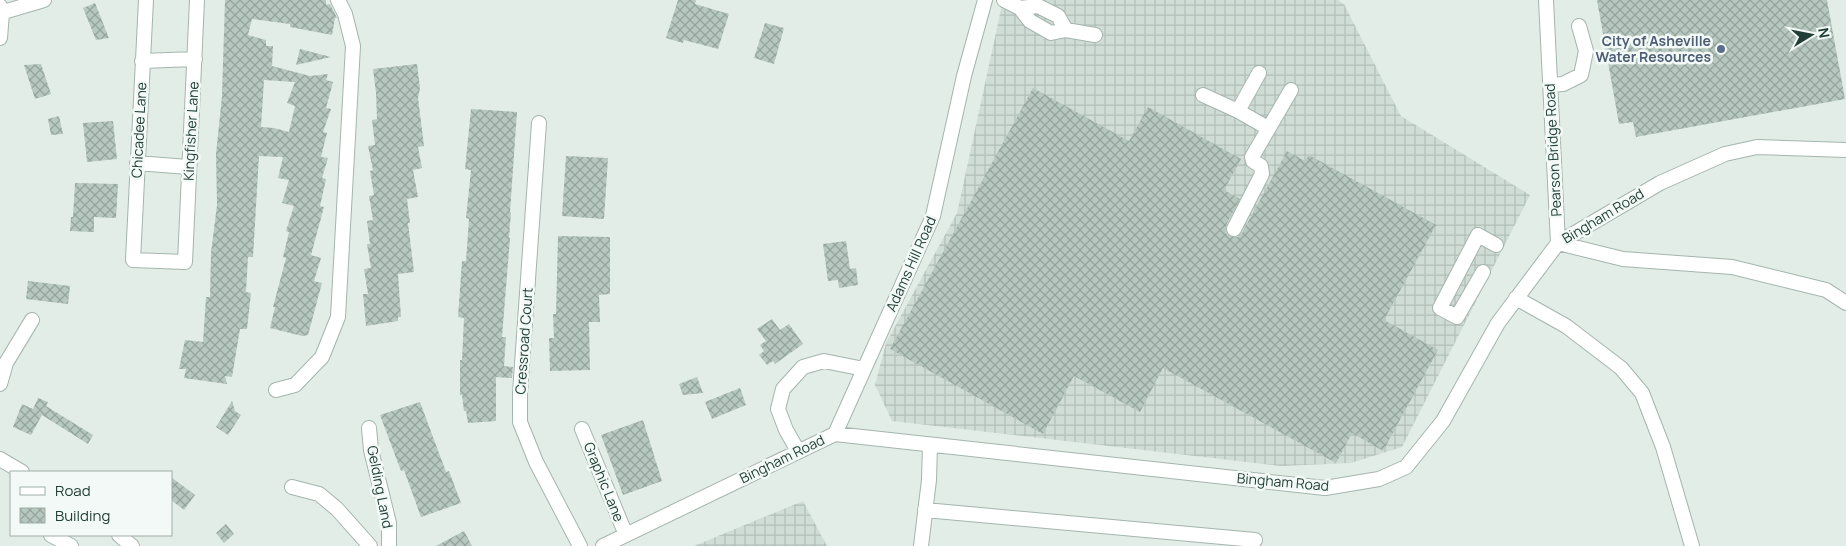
<svg xmlns="http://www.w3.org/2000/svg" width="1846" height="546" viewBox="0 0 1846 546" font-family="Manrope,sans-serif">
	<style>
		.industrial { fill: url(#industrial-grid) }
		.building { fill: url(#building-cross-hatch); fill-rule: evenodd }
		.lines { fill: none; stroke-linecap: round; stroke-linejoin: round }
		.minor-casing { stroke: #a4b5ae; stroke-width: 16 }
		.minor { stroke: #fff; stroke-width: 14 }
		.service-dot { fill: #5c6f8a; stroke: #f3f9f6; stroke-width: 2 }
		.labels { text-anchor: middle; stroke-width: 5; stroke-linejoin: round; paint-order: stroke }
		.service-label { font-size: 14px; font-weight: bold; fill: #4e5e75; stroke: #f3f9f6; text-anchor: end }
		.street-label { font-size: 14px; fill: #213f36; stroke: #f3f9f6 }
	</style>
	<defs>
		<pattern id="industrial-grid" width="8" height="8" patternUnits="userSpaceOnUse" patternTransform="scale(1.25)"><rect width="8" height="8" fill="#d0ddd6"/><path d="M0 4h8M4 0v8" fill="none" stroke="#b2bfb8"/></pattern>
		<pattern id="building-cross-hatch" width="8" height="8" patternUnits="userSpaceOnUse" patternTransform="scale(1.25)"><rect width="8" height="8" fill="#b7c8c0"/><path d="M0 0l8 8M0 8l8-8" fill="none" stroke="#94a49d"/></pattern>
	</defs>
	<rect width="100%" height="100%" fill="#e2ede7"/>
	<path class="industrial" d="M1003,0h335l6,4 57,112 129,79 -128,252 -51,16 -70,3 -389,-45 -17,-36 11,-42 71,-130z
		M803,501l24,45h-133z"/>
	<path class="building" d="M225,0h101v5l4,-1 7,14h-2l-3,17 -42,-8v-3l-38,-5 -4,16 18,5v6h7l-1,20 38,10 18,-2 -2,6 7,2 -7,26 5,1 -8,23 4,1 -6,24 7,1 -6,20 4,1 -6,27 4,1 -13,48 10,3 -7,23 8,2 -14,52 -6,1 -32,-8 5,-21h-2l13,-49 -3,-1 6,-25 -3,-1 8,-25 -12,-3 7,-23 -11,-2 5,-21 -24,-1 -6,101h-5l-2,35 5,1 -4,36h-7l-8,48 -7,-1 2,8 -43,-6 2,-9h-7l6,-29 18,2 3,-45h4l1,-44 6,-48 -1,-51 6,-58zM264,80l31,2 -8,21 8,3 -6,26 -15,-4 -13,-1z
		M678,0h18l-1,4 34,10 -11,35 -34,-9 -1,3 -17,-5z
		M1597,0h230l18,99 -209,38 -3,-15 -14,2z
		M95,3l14,35 -13,2 -13,-32z
		M765,23l19,5 -10,36 -20,-6z
		M300,49l31,8 -35,8z
		M41,64l10,30 -16,5 -11,-34z
		M417,64l3,24 -2,10 6,48 -6,1 4,21 -9,2 5,27 -11,2 3,24h-2l6,49 -16,2 3,43h-3v4l-32,5 -3,-32h5l-4,-25 7,-1 -4,-24h3l-3,-23 6,-1 -4,-24 5,-1 -4,-24 3,-1 -5,-24 7,-1 -3,-25 5,-1 -1,-26 -3,-24z
		M1033,88l96,53 19,-34 93,52 -17,31 16,9 -14,26v8l4,4h8l4,-4 45,-82 18,10 4,-6 127,70 -52,95 54,30 -55,101 -31,-18 -16,30 -173,-95 -23,44 -66,-36 -31,58 -153,-85z
		M471,109l46,3 -7,100h1l-2,26h1l-8,99h4l-2,29 9,1 -1,11 -16,-1v44l-28,2 -2,-12h-2l-2,-16h-2v-35h2l2,-42 -6,-1 4,-56h4l3,-42 -3,-1 5,-48 -6,-1z
		M59,116l4,18 -12,1 -3,-16z
		M113,121l4,38 -30,3 -4,-39z
		M566,156l42,2 -4,61 -42,-3z
		M75,183l43,1 -2,34 -22,-1v15l-24,-1 1,-14h2z
		M558,236l52,1v57l-11,1 1,27h-11l1,48 -40,1 -1,-33h5l-1,-24h3z
		M846,241l4,28 6,-1 2,17 -19,3 -1,-8 -10,1 -5,-37z
		M28,281l42,5 -2,18 -42,-5z
		M772,319l8,11 9,-6 14,20 -28,20 -2,-3 -6,4 -8,-10 5,-4 -4,-6 6,-4 -9,-12z
		M697,377l6,16 -20,2 -4,-11z
		M740,388l6,17 -34,14 -7,-17z
		M38,398l10,4 -2,4 47,29 -5,9 -46,-29 -11,20 -18,-8 9,-23 11,5z
		M232,401l3,10 6,4 -13,20 -12,-8z
		M420,402l26,70 3,-1 12,32 -40,14 -17,-47 -3,1 -21,-56z
		M643,420l19,61 -39,14 -22,-60z
		M171,477l24,18 -11,15 -13,-10z
		M226,524l8,10 -10,9 -8,-10z
		M464,531l8,15h-36z"/>
	<g class="lines">
		<defs>
			<path id="minor" d="M146,0l-13,260 52,2 12,-262
				M1004,0l16,8 10,13 21,12 15,-3 -8,-14 -20,-10 -18,2
				M1546,0l12,243
				M0,6l2,7 -2,25
				M0,13l44,-13
				M1066,30l29,5
				M142,61l53,-2
				M1550,85l13,-1 18,-9 5,-24 -7,-25
				M1203,95l35,16 21,-38
				M1238,111l30,17
				M539,123l-19,270v29l16,40 44,84
				M137,163l51,4
				M1234,229l28,-55 -1,-8 -8,-5 -1,-4 39,-67
				M1558,243l65,16 109,8 94,23 20,13
				M1483,272l-26,45 -17,-9 38,-73 18,10
				M1516,298l50,28 55,42 21,25 21,54 29,99
				M0,384l6,-21 26,-43
				M276,390l19,-5 27,-28 16,-40 15,-271 -8,-32 -7,-14
				M369,428l2,22 18,73v23
				M582,429l44,106
				M835,434l98,-218 31,-140 21,-76
				M798,451l-12,-21 -8,-21 5,-20 20,-22 21,-6 40,8
				M0,459l22,13
				M292,487l27,7 18,15 33,37
				M925,510l330,30
				M51,535l20,11
				M119,535l13,11
				M603,546l232,-112 490,54 54,-9 27,-12 37,-46 55,-98 60,-80 102,-60 65,-29 32,-7 89,3
				M921,546l8,-66 1,-35"/>
		</defs>
		<use href="#minor" class="minor-casing"/>
		<use href="#minor" class="minor"/>
	</g>
	<circle class="service-dot" cx="1721" cy="49" r="5"/>
	<g class="labels">
		<g class="service-label">
			<text x="1711" y="46">City of Asheville<tspan x="1711" dy="16">Water Resources</tspan></text>
		</g>
		<g class="street-label">
			<text transform="translate(139 130) rotate(-87)" y="5">Chicadee Lane</text>
			<text transform="translate(191 131) rotate(-87)" y="5">Kingfisher Lane</text>
			<text transform="translate(1553 150) rotate(-93)" y="5">Pearson Bridge Road</text>
			<text transform="translate(1603 216) rotate(-31)" y="5">Bingham Road</text>
			<text transform="translate(911 264) rotate(-66)" y="5">Adams Hill Road</text>
			<text transform="translate(524 341) rotate(-86)" y="5">Cressroad Court</text>
			<text transform="translate(782 459) rotate(-26)" y="5">Bingham Road</text>
			<text transform="translate(604 482) rotate(68)" y="5">Graphic Lane</text>
			<text transform="translate(1283 482) rotate(5)" y="5">Bingham Road</text>
			<text transform="translate(380 487) rotate(79)" y="5">Gelding Land</text>
		</g>
	</g>
	<rect x="10" y="471" width="162" height="65" fill="#f3f9f6" stroke="#9fafa9"/>
	<rect x="20" y="487" width="25" height="8" fill="#ffffff" stroke="#9fafa9"/>
	<text x="55" y="496" font-size="15" fill="#213f36">Road</text>
	<rect x="20" y="508" width="25" height="15" fill="url(#building-cross-hatch)" stroke="#9fafa9"/>
	<text x="55" y="521" font-size="15" fill="#213f36">Building</text>
	<g transform="translate(1811 35) rotate(80)" stroke="#f3f9f6" stroke-width="4" paint-order="stroke">
	<path d="M0-4L9 19L0 12L-9 19Z" fill="#213f36"/>
	<text y="-8" font-size="14" font-weight="bold" text-anchor="middle" fill="#213f36">N</text>
	</g>
</svg>
